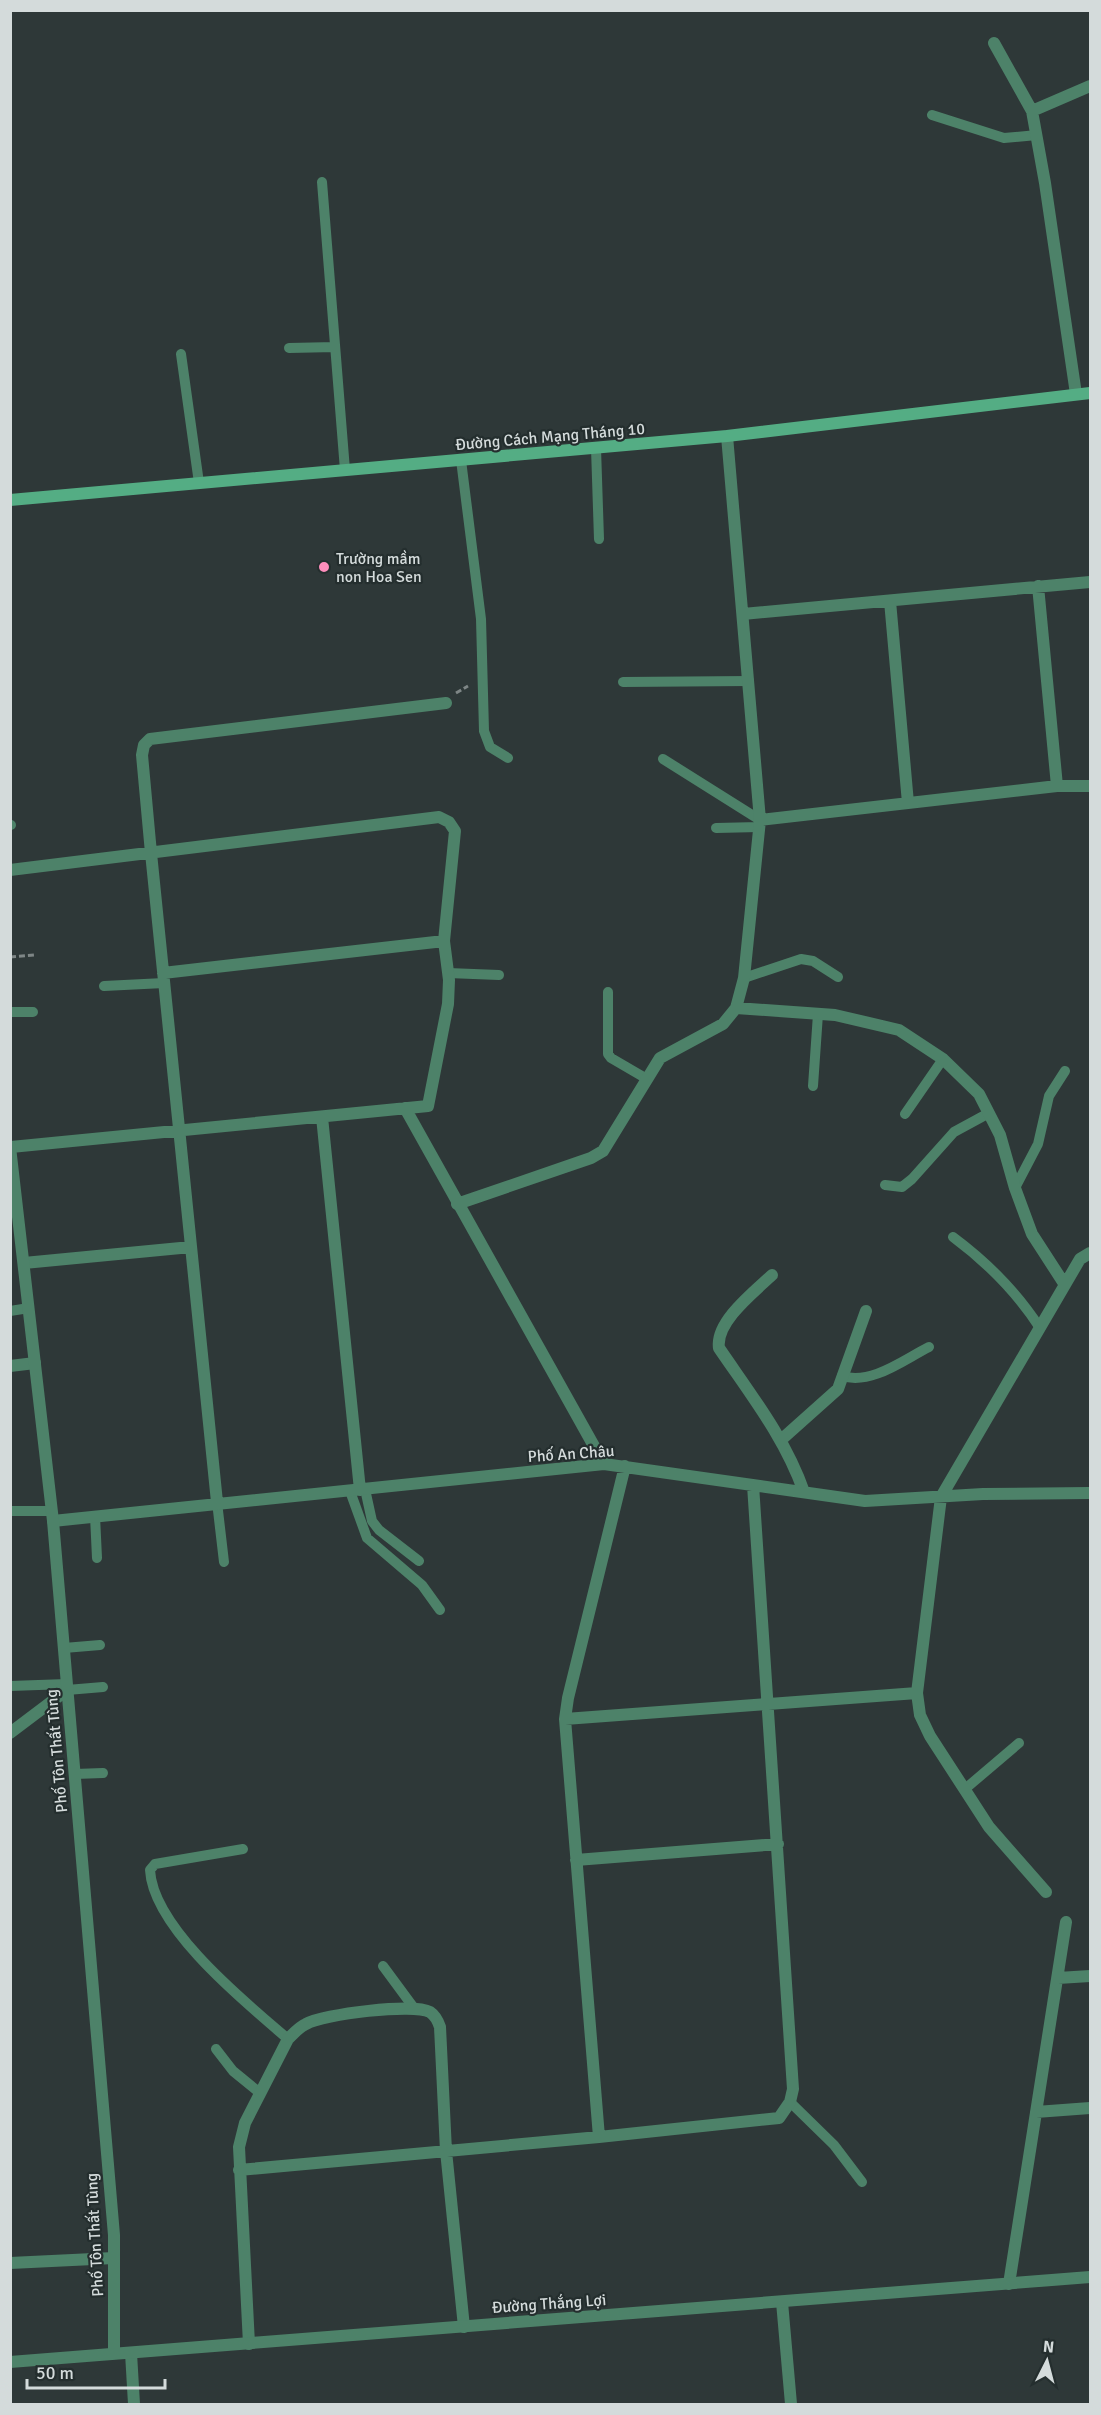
<svg xmlns="http://www.w3.org/2000/svg" width="1101" height="2415" viewBox="0 0 1101 2415" font-family="Signika,sans-serif">
	<style>
		.lines { fill: none; stroke-linecap: round; stroke-linejoin: round }
		.path { stroke: #7e8686; stroke-width: 3; stroke-dasharray: 6 3; stroke-linecap: butt }
		.service { stroke: #4d8269; stroke-width: 10 }
		.minor { stroke: #4d8269; stroke-width: 12 }
		.tertiary { stroke: #4d8269; stroke-width: 12 }
		.secondary { stroke: #54ad84; stroke-width: 12 }
		.poi-dot { fill: #fe8ebc; stroke: #242e2e; stroke-width: 2 }
		.labels { text-anchor: middle; stroke-width: 4.5; stroke-linejoin: round; paint-order: stroke }
		.street-label { font-size: 16px; fill: #d4dbdb; stroke: #242e2e }
		.poi-label { font-size: 16px; fill: #d4dbdb; stroke: #242e2e; text-anchor: start }
	</style>
	<rect width="100%" height="100%" fill="#2e3838"/>
	<g class="lines">
		<path class="path" d="M456,693l12,-7
			M10,957l24,-2"/>
		<path class="service" d="M932,115l72,23 33,-3
			M322,182l23,288
			M289,348l46,-1
			M181,354l18,129
			M596,448l3,91
			M461,460l20,159 3,112 6,16 18,11
			M623,682l126,-1
			M663,759l97,61
			M10,825h1
			M716,828l43,-1
			M448,973l51,2
			M744,978l57,-19 12,2 25,16
			M104,986l60,-3
			M608,992v62l3,4 36,21
			M10,1012h23
			M813,1086l5,-72
			M905,1114l38,-55
			M885,1185l17,2 10,-8 42,-47 35,-19
			M1015,1188l23,-44 11,-48 16,-25
			M953,1237c35,26 63,54 87,91
			M10,1311l19,-3
			M842,1376c30,9 61,-16 87,-29
			M365,1489l7,32 7,9 40,31
			M350,1491l17,47 55,47 18,25
			M217,1502l7,60
			M10,1511h42
			M95,1516l2,42
			M64,1648l36,-3
			M10,1686l57,-2
			M67,1690l36,-3
			M75,1774l28,-1
			M965,1789l54,-46
			M243,1849l-88,15 -5,6c3,58 96,133 138,169
			M383,1966l31,42
			M216,2049l17,22 27,22
			M790,2102l44,43 28,37"/>
		<path class="minor" d="M994,43l38,68
			M1076,394l-31,-211 -13,-72 58,-25
			M1038,586l19,200
			M890,601l18,202
			M743,614l347,-32
			M760,820l297,-34h33
			M10,870l429,-53 10,5 6,9 -11,110 5,39 -1,24 -20,102 -417,41
			M163,973l281,-32
			M736,1008l99,7 64,15 44,29 36,35 21,41 15,53 17,46 33,51
			M405,1108l199,356
			M322,1117l38,373
			M457,1204l134,-46 12,-7 57,-93 63,-34 13,-16 8,-30 16,-158 -33,-384
			M24,1263l167,-16
			M772,1275c-18,17 -57,47 -53,73 32,47 66,90 85,144
			M10,1366l25,-3
			M782,1439l56,-50 28,-78
			M217,1502l-66,-649 -9,-98 2,-10 6,-6 296,-36
			M53,1521l551,-57 261,37 118,-7 107,-1
			M565,1719l352,-26
			M10,1733l57,-43
			M576,1860l202,-16
			M1046,1892l-57,-65 -59,-91 -10,-21 -3,-22 24,-196 139,-238 10,-6
			M1058,1978l32,-2
			M1036,2112l54,-4
			M599,2137l-34,-418 3,-21 57,-232
			M239,2170l360,-33 180,-19 11,-16 3,-13 -40,-604
			M10,2263l104,-5
			M1009,2284l57,-362
			M782,2302l9,102
			M249,2344l-10,-197 6,-24 43,-84c6,-6 11,-12 18,-15 17,-10 108,-21 124,-12 6,4 8,9 10,15l6,124 18,176
			M131,2353l3,51"/>
		<path class="tertiary" d="M10,1147l43,374 61,714v119
			M10,2362l1080,-85"/>
		<path class="secondary" d="M10,500l717,-64 363,-43"/>
	</g>
	<circle class="poi-dot" cx="324" cy="567" r="6"/>
	<g class="labels">
		<g class="street-label">
			<text transform="translate(550 436) rotate(-5)" y="6">Đường Cách Mạng Tháng 10</text>
			<text transform="translate(571 1453) rotate(-4)" y="6">Phố An Châu</text>
			<text transform="translate(56 1751) rotate(-95)" y="6">Phố Tôn Thất Tùng</text>
			<text transform="translate(94 2235) rotate(-93)" y="6">Phố Tôn Thất Tùng</text>
			<text transform="translate(549 2303) rotate(-4)" y="6">Đường Thắng Lợi</text>
		</g>
		<g class="poi-label">
			<text x="336" y="564">Trường mầm<tspan x="336" dy="18">non Hoa Sen</tspan></text>
		</g>
	</g>
	<rect width="1101" height="2415" fill="none" stroke="#d4dbdb" stroke-width="24"/>
	<g transform="translate(1047 2361) rotate(6)" stroke="#242e2e" stroke-width="4.5" paint-order="stroke">
	<path d="M0-4.5L10 22L0 15L-10 22Z" fill="#d4dbdb"/>
	<text y="-9" font-size="16" font-weight="bold" text-anchor="middle" fill="#d4dbdb">N</text>
	</g>
	<path d="M27 2379v9h138v-9" fill="none" stroke="#d4dbdb" stroke-width="3"/>
	<text x="36" y="2379" font-size="18" fill="#d4dbdb" stroke="#242e2e" stroke-width="4.5" paint-order="stroke">50 m</text>
</svg>
